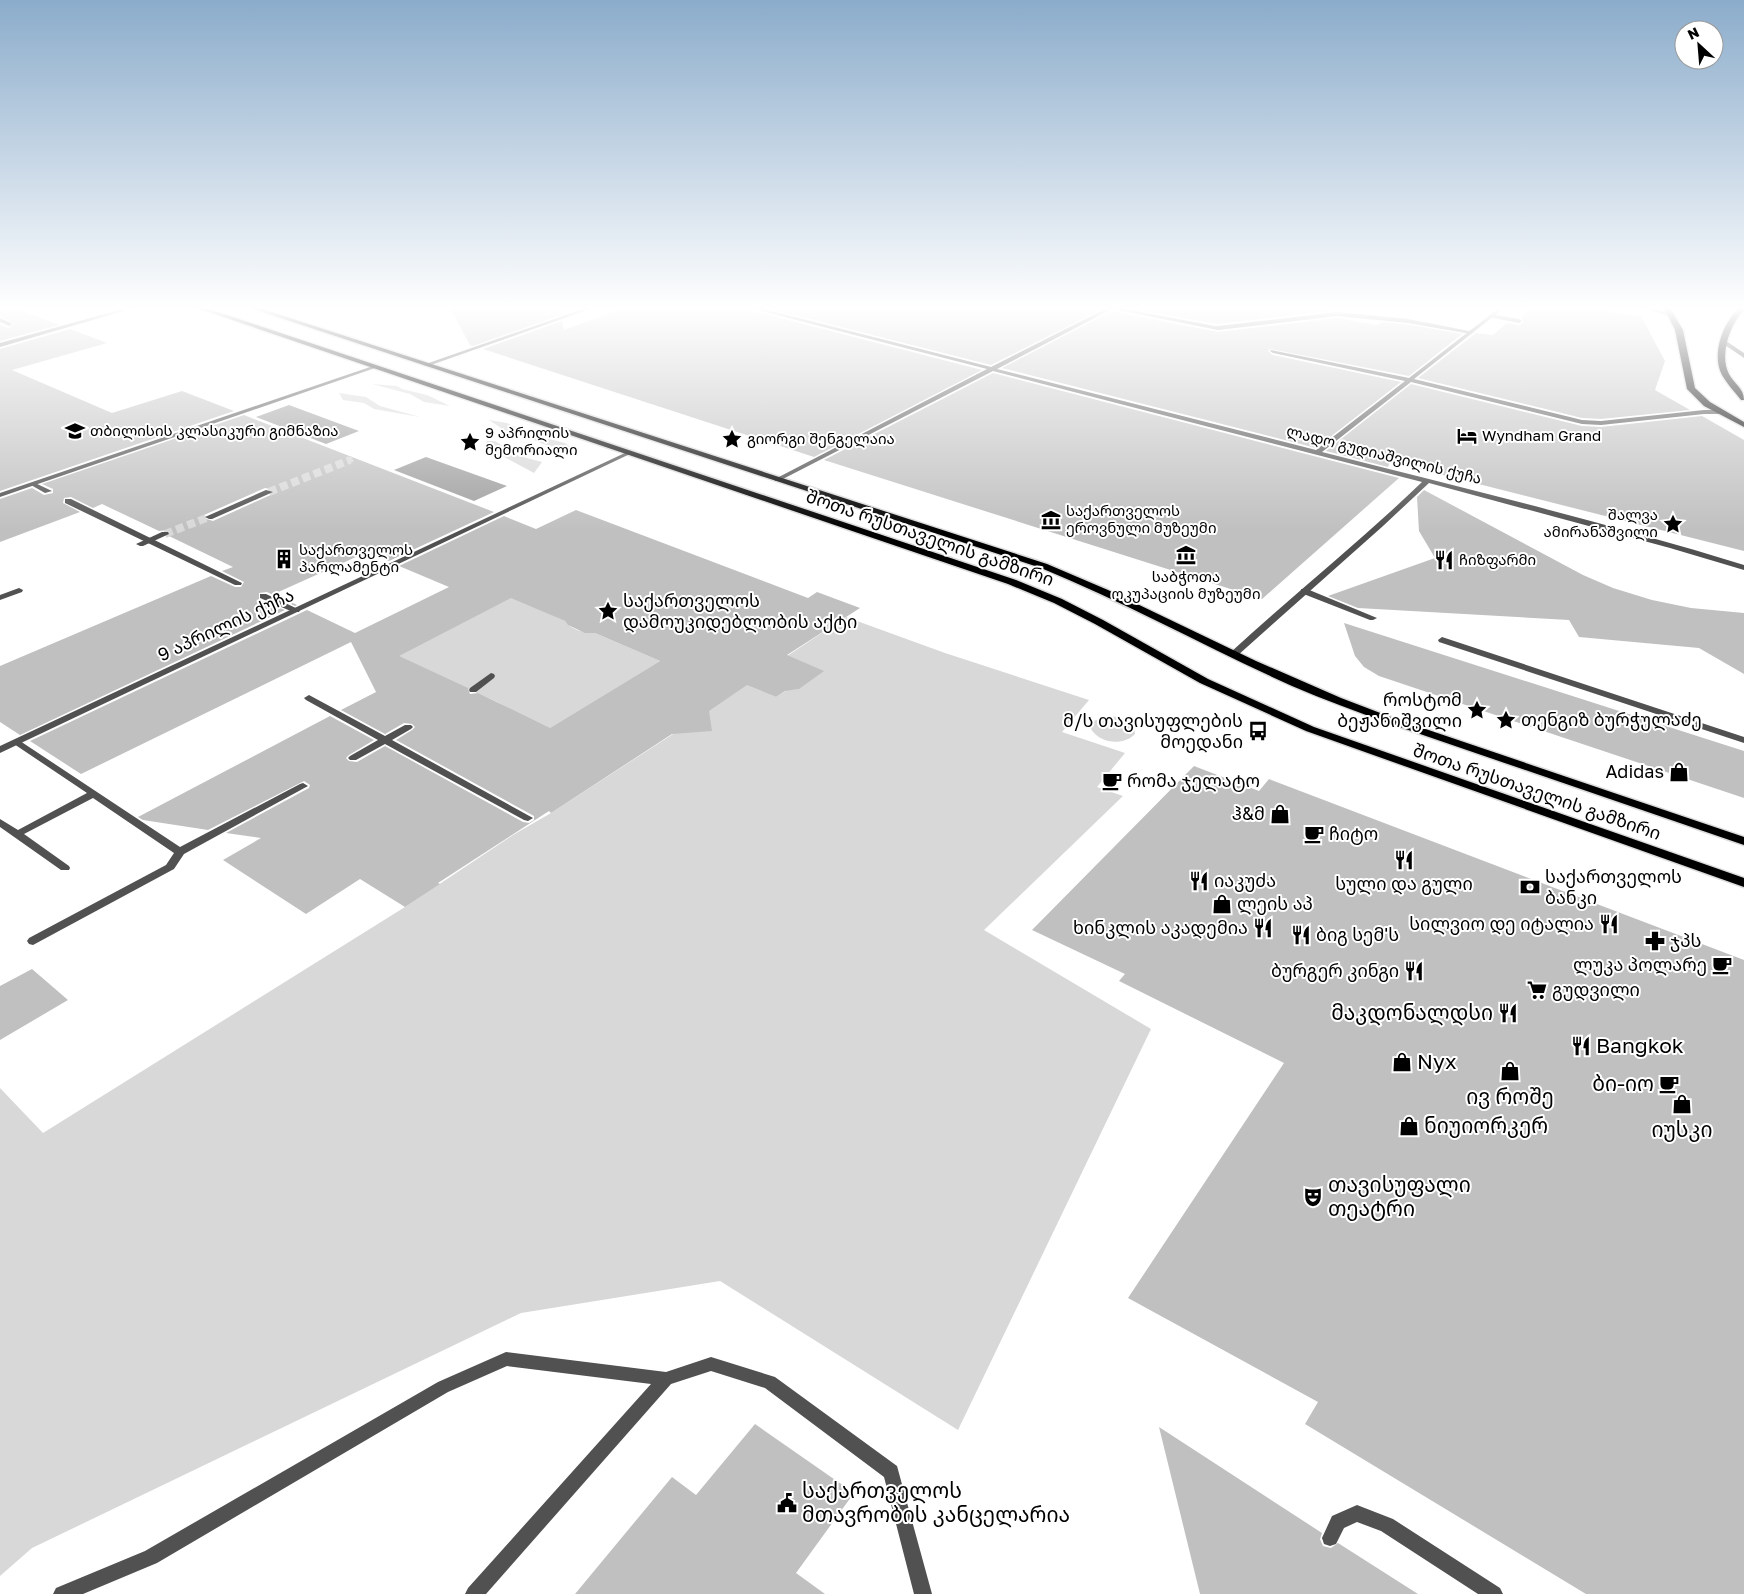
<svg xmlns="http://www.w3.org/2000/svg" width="1744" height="1594" viewBox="0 0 1744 1594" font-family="'Golos Text','Noto Sans Georgian',sans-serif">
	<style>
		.green { fill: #d8d8d8 }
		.water { fill: #9f9f9f }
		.building { fill: #c0c0c0; fill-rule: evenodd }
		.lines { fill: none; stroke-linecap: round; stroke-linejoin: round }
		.street-tunnel-far1 { stroke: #d9d9d9; stroke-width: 6; stroke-dasharray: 6 3; stroke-linecap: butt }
		.street-tunnel { stroke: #d9d9d9; stroke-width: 8; stroke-dasharray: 8 4; stroke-linecap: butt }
		.primary-casing { stroke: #dbdbdb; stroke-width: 3 }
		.lane { fill: #515151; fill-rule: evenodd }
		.street { fill: #515151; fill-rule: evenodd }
		.primary { fill: #000; fill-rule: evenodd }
		.labels { text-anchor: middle; stroke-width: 4; stroke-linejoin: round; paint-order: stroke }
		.far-poi-label { font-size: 15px; fill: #000; stroke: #fff; text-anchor: start }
		.far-street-label { font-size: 15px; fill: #000; stroke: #fff }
		.street-label { font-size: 18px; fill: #000; stroke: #fff }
		.poi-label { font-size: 18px; fill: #000; stroke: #fff; text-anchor: start }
		.near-poi-label { font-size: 21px; fill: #000; stroke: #fff; text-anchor: start }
	</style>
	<rect width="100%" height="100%" fill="#fff"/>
	<path class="green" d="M372,384l25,2 5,3 25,6 23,11 -26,-4 -14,-8z
		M339,393l27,4 14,9 40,11 -46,-8 -10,-6 -21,-3z
		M489,420l18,3 23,11 35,9 13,10 -35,-9 -20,-9 -19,-5z
		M487,441h8l24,15 23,6 -8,11 -50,-27z
		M512,597l53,24c6,9 20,12 30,12l65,28 -113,69 -50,-28 -101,-46z
		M846,617l99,36 144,47 -27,32 63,21 -28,34 26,9 -139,134 167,99 -193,401 -238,-149 -199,32 -489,235 -32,28v-488l43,45 362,-226 108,-72 38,-22 153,-99 39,-31 33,14 11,-7 12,-1 -12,-33z
		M1111,716c12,2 24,4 24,18 -11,12 -35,10 -44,-5l2,-8z"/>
	<path class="water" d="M289,405l70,26 -33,13 -70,-27z
		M426,457l81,29 -33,15 -80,-31z"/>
	<path class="building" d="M0,308h14l45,17 -59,16v-17l8,4 6,-4 -14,-8z
		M450,308h110l1,7 -88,31 -3,-1z
		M623,308h128l2,3 229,59 -168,87 -331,-108 79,-28 2,9z
		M766,308h338l-113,57z
		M1129,308h198l5,3 -115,13z
		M1530,308h51l60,8 24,45 -10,29 35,20 -89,9 -19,-1 -164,-40 58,-45 17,2 14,-12 13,2 4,-3 -3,-4z
		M1112,311l106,21 119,-14 39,7 7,-3 28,3 51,9 -53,42 -139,-27 -2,2 5,4 128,27 -85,66 -314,-80z
		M70,329l37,14 -95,27 100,43 70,-22 52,20 -234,80v-142z
		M993,373l406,105 -137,121 -438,-139z
		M1411,384l171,42 19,1 101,-11 42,24v111l-329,-83v-2l-2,2 -23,-6 -2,5 -62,-16z
		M244,415l250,97 -105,49 -22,-9 -93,42 23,11 -2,1 -28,-14 -8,1v7l26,10 -265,125 -20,-13v-56l211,-90 24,11h6l3,-5 -22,-11 11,-4 -64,-31 2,-3 -3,-3 -9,1 -57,-27 -9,4 -22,-11 -7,1 -1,5 17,9 -80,30v-43l32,-11 12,7 9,-2v-4l-11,-5zM265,488l9,2 1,3 -62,28 -10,-3 1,-3z
		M1424,490l159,85 30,13 39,12 39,8 53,5v61l-45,-26 -120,-11 -10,-17 -211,-12 -30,-12 107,-38 -16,-27 -2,-34z
		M576,510l232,88 9,-6 43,16 -73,47 37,16 -25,18 -14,2 -9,6 -29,-12 -38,26 3,20 -40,3 -121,79 -2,-2 -111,72 2,1 -35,23 -45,-28 -54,35 -83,-54 38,-22 -35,-5 83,-45 1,-3 -6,-4 -96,49 -65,-10 -5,-3 192,-101 44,24 -25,15 -3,3 3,3 8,1 28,-16 138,76 6,1 5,-3v-4l-138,-76 16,-10 3,-3 -3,-3 -8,-1 -19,11 -44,-24 35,-18 -25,-50 -270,132 -51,-33 277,-131 48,23 94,-46 -50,-21 105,-50 32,13zM511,598l54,23 3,4 17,8h10l65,28 -110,67 -72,-35 -8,1 -2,-6 -69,-32z
		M1344,623l400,128v47l-365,-122 -15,-9 -9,-11z
		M1194,766l65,25 10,-12 475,181v634h-158l-281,-170 13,-22 -190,-104 156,-235 -165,-82 6,-7 -93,-44z
		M32,969l36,31 -68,40v-54z
		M755,1424l99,69 -58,80 29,21h-250l97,-117 24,18z
		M1159,1427l163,106 -2,6 3,7 8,2 7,-5 80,51h-218z"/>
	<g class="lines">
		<path class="street-tunnel-far1" d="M347,461l7,-3"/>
		<path class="street-tunnel" d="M269,492l81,-32
			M165,534l44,-17"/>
		<defs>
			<path id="primary" d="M197,308h9l810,272 46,19 41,21 105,59 106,48 430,151v9l-438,-156 -106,-48 -105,-59 -41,-21 -46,-19z
				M250,308h9l788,256 61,26 148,71 85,37 55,21 348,118v8l-356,-122c-32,-12 -64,-23 -96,-37 -84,-38 -166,-83 -251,-118z
				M1664,308h6l13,22 12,58 15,14 34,20v5l-40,-21 -17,-17 -12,-59z
				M1739,308h5v2c-14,14 -25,45 -15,64 5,10 15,14 15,26h-3c-6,-8 -14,-16 -19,-25 -11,-21 1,-52 17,-67z"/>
		</defs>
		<use href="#primary" class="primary-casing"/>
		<path class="lane" d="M1337,312l71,7 66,13 -3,2 -63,-11 -71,-7 -119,14 -3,-2 3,-2z
			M1491,314l28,5 3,2 -3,2 -30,-6v-2z
			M0,318l11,5 1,1 -3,2 -9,-4z
			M31,483h4l17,8 -7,2 -14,-8z
			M65,499h6l171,84 -1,2h-6l-170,-82z
			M1301,589h6l70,29 -4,2h-3l-69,-27z
			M260,594h6l34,16 -1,2h-6l-33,-14z
			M1442,637l302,100v6l-305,-101 -1,-2z
			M491,673l3,1 1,2 -1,2 -18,14h-6l-1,-2 1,-2z
			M309,695l76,41 20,-11h6l2,2 -2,2 -19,11 141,78 -5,3 -4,-1 -139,-76 -29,16h-6l-2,-2 2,-2 28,-16 -72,-40 -2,-2z
			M17,739l163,108 120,-63 3,-1 5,3 -124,68 -10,15 -141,76 -4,-1 -2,-3 2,-3 137,-73 8,-12 -81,-55 -69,36 45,32 1,2 -1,2h-8l-61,-43v-8l18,11 69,-37 -73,-49 -2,-2 2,-2z
			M506,1352l160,20 45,-15 64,20 122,89 35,128h-18l-30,-117 -119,-89 -54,-17 -40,13 -185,210h-21l3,-6 183,-204 -144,-18 -59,26 -291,171 -74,31h-30l3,-6 89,-37 293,-169z
			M1357,1505l36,14 107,69 3,6h-25l-97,-63 -24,-9 -13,6 -8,16 -6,2 -6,-2 -2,-6 10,-22z"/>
		<path class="street" d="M126,308h8l-134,39v-4z
			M586,308h7l-165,58 -5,-1z
			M753,308h7l231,59 116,-59h14l99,19 1,1 -3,2 -106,-21 -115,60 319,81 89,-69 -132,-28 -3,-2 1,-1 138,28 90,-70h5l-90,71 168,41 19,1 103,-11h15l3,2 -3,2h-15l-103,11 -19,-1 -171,-42 -89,70c141,36 283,70 422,113v5l-74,-22 -241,-65 -46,43 -146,130h-6l-1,-2 1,-2c63,-58 130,-111 191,-170l-429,-111 -214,110h-4v-2l212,-110 -234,-60z
			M1643,308h8l24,7 -3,2z
			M1722,341h4l18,12v5l-22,-15z
			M373,366l5,1 -378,130v-4z
			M627,452l5,1 -632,300v-7z
			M266,490l7,2 -61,27h-3l-4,-2z
			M162,532h6l1,2 -26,12h-3l-4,-2z
			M19,588l4,2 -1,2 -22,8v-5z"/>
		<use href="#primary" class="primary"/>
	</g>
	<linearGradient id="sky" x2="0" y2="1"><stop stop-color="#8baccb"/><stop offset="0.58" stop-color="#fff"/><stop offset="1" stop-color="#fff" stop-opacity="0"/></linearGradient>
	<rect width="1744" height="531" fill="url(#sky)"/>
	<defs>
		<symbol id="school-bare" viewBox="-9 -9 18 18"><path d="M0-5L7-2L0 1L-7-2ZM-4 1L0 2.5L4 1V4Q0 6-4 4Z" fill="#000" stroke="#fff" stroke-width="2.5" paint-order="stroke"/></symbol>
		<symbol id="hotel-bare" viewBox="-9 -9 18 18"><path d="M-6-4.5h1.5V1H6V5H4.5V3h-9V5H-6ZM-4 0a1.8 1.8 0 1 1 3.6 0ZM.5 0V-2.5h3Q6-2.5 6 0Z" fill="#000" stroke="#fff" stroke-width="2.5" paint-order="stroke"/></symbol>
		<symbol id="sight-bare" viewBox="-9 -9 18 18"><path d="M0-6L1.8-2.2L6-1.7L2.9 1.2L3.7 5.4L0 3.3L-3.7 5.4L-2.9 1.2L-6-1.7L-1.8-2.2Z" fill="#000" stroke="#fff" stroke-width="2.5" paint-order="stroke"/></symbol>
		<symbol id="museum-bare" viewBox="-9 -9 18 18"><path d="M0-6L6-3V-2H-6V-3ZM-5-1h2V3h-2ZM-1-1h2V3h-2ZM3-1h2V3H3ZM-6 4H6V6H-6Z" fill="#000" stroke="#fff" stroke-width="2.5" paint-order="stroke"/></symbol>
		<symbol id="building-bare" viewBox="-9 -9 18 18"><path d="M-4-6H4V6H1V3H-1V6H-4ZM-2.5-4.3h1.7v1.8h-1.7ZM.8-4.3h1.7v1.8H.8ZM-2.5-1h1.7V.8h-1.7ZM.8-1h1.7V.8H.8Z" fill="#000" stroke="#fff" stroke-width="2.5" paint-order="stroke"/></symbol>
		<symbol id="restaurant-bare" viewBox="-9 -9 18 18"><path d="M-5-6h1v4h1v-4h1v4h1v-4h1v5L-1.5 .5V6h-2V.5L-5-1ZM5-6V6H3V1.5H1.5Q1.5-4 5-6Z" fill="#000" stroke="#fff" stroke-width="2.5" paint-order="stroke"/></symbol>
		<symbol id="bus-bare" viewBox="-9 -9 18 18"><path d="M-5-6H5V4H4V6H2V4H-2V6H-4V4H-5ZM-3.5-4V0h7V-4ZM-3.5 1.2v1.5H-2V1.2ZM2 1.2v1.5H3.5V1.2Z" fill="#000" stroke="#fff" stroke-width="2.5" paint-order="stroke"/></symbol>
		<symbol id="shop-bare" viewBox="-9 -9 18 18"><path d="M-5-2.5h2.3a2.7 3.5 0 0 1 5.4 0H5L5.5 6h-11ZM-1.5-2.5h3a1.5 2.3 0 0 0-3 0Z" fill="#000" stroke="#fff" stroke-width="2.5" paint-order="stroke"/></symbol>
		<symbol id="cafe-bare" viewBox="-9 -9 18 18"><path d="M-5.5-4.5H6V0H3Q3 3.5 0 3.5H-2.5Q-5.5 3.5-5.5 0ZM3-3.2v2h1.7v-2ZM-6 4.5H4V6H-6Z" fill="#000" stroke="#fff" stroke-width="2.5" paint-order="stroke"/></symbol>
		<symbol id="bank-bare" viewBox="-9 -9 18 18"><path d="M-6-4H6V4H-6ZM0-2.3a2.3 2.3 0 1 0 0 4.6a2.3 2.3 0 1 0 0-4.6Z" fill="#000" stroke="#fff" stroke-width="2.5" paint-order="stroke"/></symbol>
		<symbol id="pharmacy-bare" viewBox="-9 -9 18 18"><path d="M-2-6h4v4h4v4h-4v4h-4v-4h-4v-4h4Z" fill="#000" stroke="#fff" stroke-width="2.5" paint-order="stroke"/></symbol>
		<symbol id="supermarket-bare" viewBox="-9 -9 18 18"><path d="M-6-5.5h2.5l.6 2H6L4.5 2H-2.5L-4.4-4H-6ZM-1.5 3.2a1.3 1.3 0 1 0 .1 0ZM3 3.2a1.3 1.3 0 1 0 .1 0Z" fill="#000" stroke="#fff" stroke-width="2.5" paint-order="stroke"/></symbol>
		<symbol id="theatre-bare" viewBox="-9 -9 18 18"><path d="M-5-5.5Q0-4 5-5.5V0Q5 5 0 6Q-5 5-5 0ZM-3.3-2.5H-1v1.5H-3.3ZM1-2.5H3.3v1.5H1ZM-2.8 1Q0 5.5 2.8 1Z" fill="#000" stroke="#fff" stroke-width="2.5" paint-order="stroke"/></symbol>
		<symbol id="civic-bare" viewBox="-9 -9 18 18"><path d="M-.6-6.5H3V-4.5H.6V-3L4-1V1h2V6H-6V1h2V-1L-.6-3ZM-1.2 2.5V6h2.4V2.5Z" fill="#000" stroke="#fff" stroke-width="2.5" paint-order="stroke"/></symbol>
	</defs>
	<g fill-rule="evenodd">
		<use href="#school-bare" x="61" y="417" width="28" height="28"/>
		<use href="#hotel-bare" x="1453" y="422" width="28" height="28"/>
		<use href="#sight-bare" x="718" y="425" width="28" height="28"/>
		<use href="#sight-bare" x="456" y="428" width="28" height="28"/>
		<use href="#museum-bare" x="1037" y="506" width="28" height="28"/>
		<use href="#sight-bare" x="1659" y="510" width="28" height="28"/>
		<use href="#museum-bare" x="1172" y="541" width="28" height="28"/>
		<use href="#building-bare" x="270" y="545" width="28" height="28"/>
		<use href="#restaurant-bare" x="1430" y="546" width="28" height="28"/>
		<use href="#sight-bare" x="594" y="597" width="28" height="28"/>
		<use href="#sight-bare" x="1463" y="696" width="28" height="28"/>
		<use href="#sight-bare" x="1492" y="706" width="28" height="28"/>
		<use href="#bus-bare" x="1244" y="717" width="28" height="28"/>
		<use href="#shop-bare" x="1665" y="758" width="28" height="28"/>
		<use href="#cafe-bare" x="1098" y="767" width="28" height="28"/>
		<use href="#shop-bare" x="1266" y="800" width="28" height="28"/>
		<use href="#cafe-bare" x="1300" y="820" width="28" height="28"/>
		<use href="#restaurant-bare" x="1390" y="846" width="28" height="28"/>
		<use href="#restaurant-bare" x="1185" y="867" width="28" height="28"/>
		<use href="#bank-bare" x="1516" y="873" width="28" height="28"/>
		<use href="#shop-bare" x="1208" y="890" width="28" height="28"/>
		<use href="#restaurant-bare" x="1595" y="910" width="28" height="28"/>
		<use href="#restaurant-bare" x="1249" y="914" width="28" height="28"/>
		<use href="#restaurant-bare" x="1287" y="921" width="28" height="28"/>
		<use href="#pharmacy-bare" x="1641" y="927" width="28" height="28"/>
		<use href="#cafe-bare" x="1708" y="951" width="28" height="28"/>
		<use href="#restaurant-bare" x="1400" y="957" width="28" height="28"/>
		<use href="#supermarket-bare" x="1523" y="976" width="28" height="28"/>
		<use href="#restaurant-bare" x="1494" y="999" width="28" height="28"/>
		<use href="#restaurant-bare" x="1567" y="1032" width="28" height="28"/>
		<use href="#shop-bare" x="1388" y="1048" width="28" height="28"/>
		<use href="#shop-bare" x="1496" y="1057" width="28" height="28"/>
		<use href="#cafe-bare" x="1655" y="1070" width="28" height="28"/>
		<use href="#shop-bare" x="1668" y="1090" width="28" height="28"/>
		<use href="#shop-bare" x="1395" y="1112" width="28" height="28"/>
		<use href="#theatre-bare" x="1299" y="1183" width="28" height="28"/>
		<use href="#civic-bare" x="773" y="1489" width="28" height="28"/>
	</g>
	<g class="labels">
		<g class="far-poi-label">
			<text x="90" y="436">თბილისის კლასიკური გიმნაზია</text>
			<text x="485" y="438">9 აპრილის<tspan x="485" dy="17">მემორიალი</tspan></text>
			<text x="1482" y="441">Wyndham Grand</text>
			<text x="747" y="444">გიორგი შენგელაია</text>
			<text x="1066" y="516">საქართველოს<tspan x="1066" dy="17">ეროვნული მუზეუმი</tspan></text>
			<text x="1658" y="520" text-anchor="end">შალვა<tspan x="1658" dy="17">ამირანაშვილი</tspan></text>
			<text x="299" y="555">საქართველოს<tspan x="299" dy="17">პარლამენტი</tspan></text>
			<text x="1459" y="565">ჩიზფარმი</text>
			<text x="1186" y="582" text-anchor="middle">საბჭოთა<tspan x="1186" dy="17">ოკუპაციის მუზეუმი</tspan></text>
		</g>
		<g class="far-street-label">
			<text transform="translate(1384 455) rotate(14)" y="5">ლადო გუდიაშვილის ქუჩა</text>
		</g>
		<g class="street-label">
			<text transform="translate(930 538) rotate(19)" y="6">შოთა რუსთაველის გამზირი</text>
			<text transform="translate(226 625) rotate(-25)" y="6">9 აპრილის ქუჩა</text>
			<text transform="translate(1537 792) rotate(19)" y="6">შოთა რუსთაველის გამზირი</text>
		</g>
		<g class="poi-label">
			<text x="623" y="607">საქართველოს<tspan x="623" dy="21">დამოუკიდებლობის აქტი</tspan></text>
			<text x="1462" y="706" text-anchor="end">როსტომ<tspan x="1462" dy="21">ბეჟანიშვილი</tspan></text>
			<text x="1521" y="726">თენგიზ ბურჭულაძე</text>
			<text x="1243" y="727" text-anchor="end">მ/ს თავისუფლების<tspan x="1243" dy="21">მოედანი</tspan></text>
			<text x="1664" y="778" text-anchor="end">Adidas</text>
			<text x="1127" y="787">რომა ჯელატო</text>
			<text x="1265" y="820" text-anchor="end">ჰ&amp;მ</text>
			<text x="1329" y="840">ჩიტო</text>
			<text x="1545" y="883">საქართველოს<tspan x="1545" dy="21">ბანკი</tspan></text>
			<text x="1214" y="887">იაკუძა</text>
			<text x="1404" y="890" text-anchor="middle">სული და გული</text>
			<text x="1237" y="910">ლეის აპ</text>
			<text x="1594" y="930" text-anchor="end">სილვიო დე იტალია</text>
			<text x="1248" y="934" text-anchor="end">ხინკლის აკადემია</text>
			<text x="1316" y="941">ბიგ სემ'ს</text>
			<text x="1670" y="947">ჯპს</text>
			<text x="1707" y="971" text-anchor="end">ლუკა პოლარე</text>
			<text x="1399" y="977" text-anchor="end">ბურგერ კინგი</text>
			<text x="1552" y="996">გუდვილი</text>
		</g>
		<g class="near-poi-label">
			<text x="1493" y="1020" text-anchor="end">მაკდონალდსი</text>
			<text x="1596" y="1053">Bangkok</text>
			<text x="1417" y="1069">Nyx</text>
			<text x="1654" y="1091" text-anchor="end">ბი-იო</text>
			<text x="1510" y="1104" text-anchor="middle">ივ როშე</text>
			<text x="1424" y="1133">ნიუიორკერ</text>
			<text x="1682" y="1137" text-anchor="middle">იუსკი</text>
			<text x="1328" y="1192">თავისუფალი<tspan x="1328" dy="24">თეატრი</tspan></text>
			<text x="802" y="1498">საქართველოს<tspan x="802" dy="24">მთავრობის კანცელარია</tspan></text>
		</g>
	</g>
	<g transform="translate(1699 45) rotate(334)"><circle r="24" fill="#ffffff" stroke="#999999"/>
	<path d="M0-4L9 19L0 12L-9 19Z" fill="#000000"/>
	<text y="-8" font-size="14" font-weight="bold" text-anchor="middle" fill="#000000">N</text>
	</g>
</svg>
